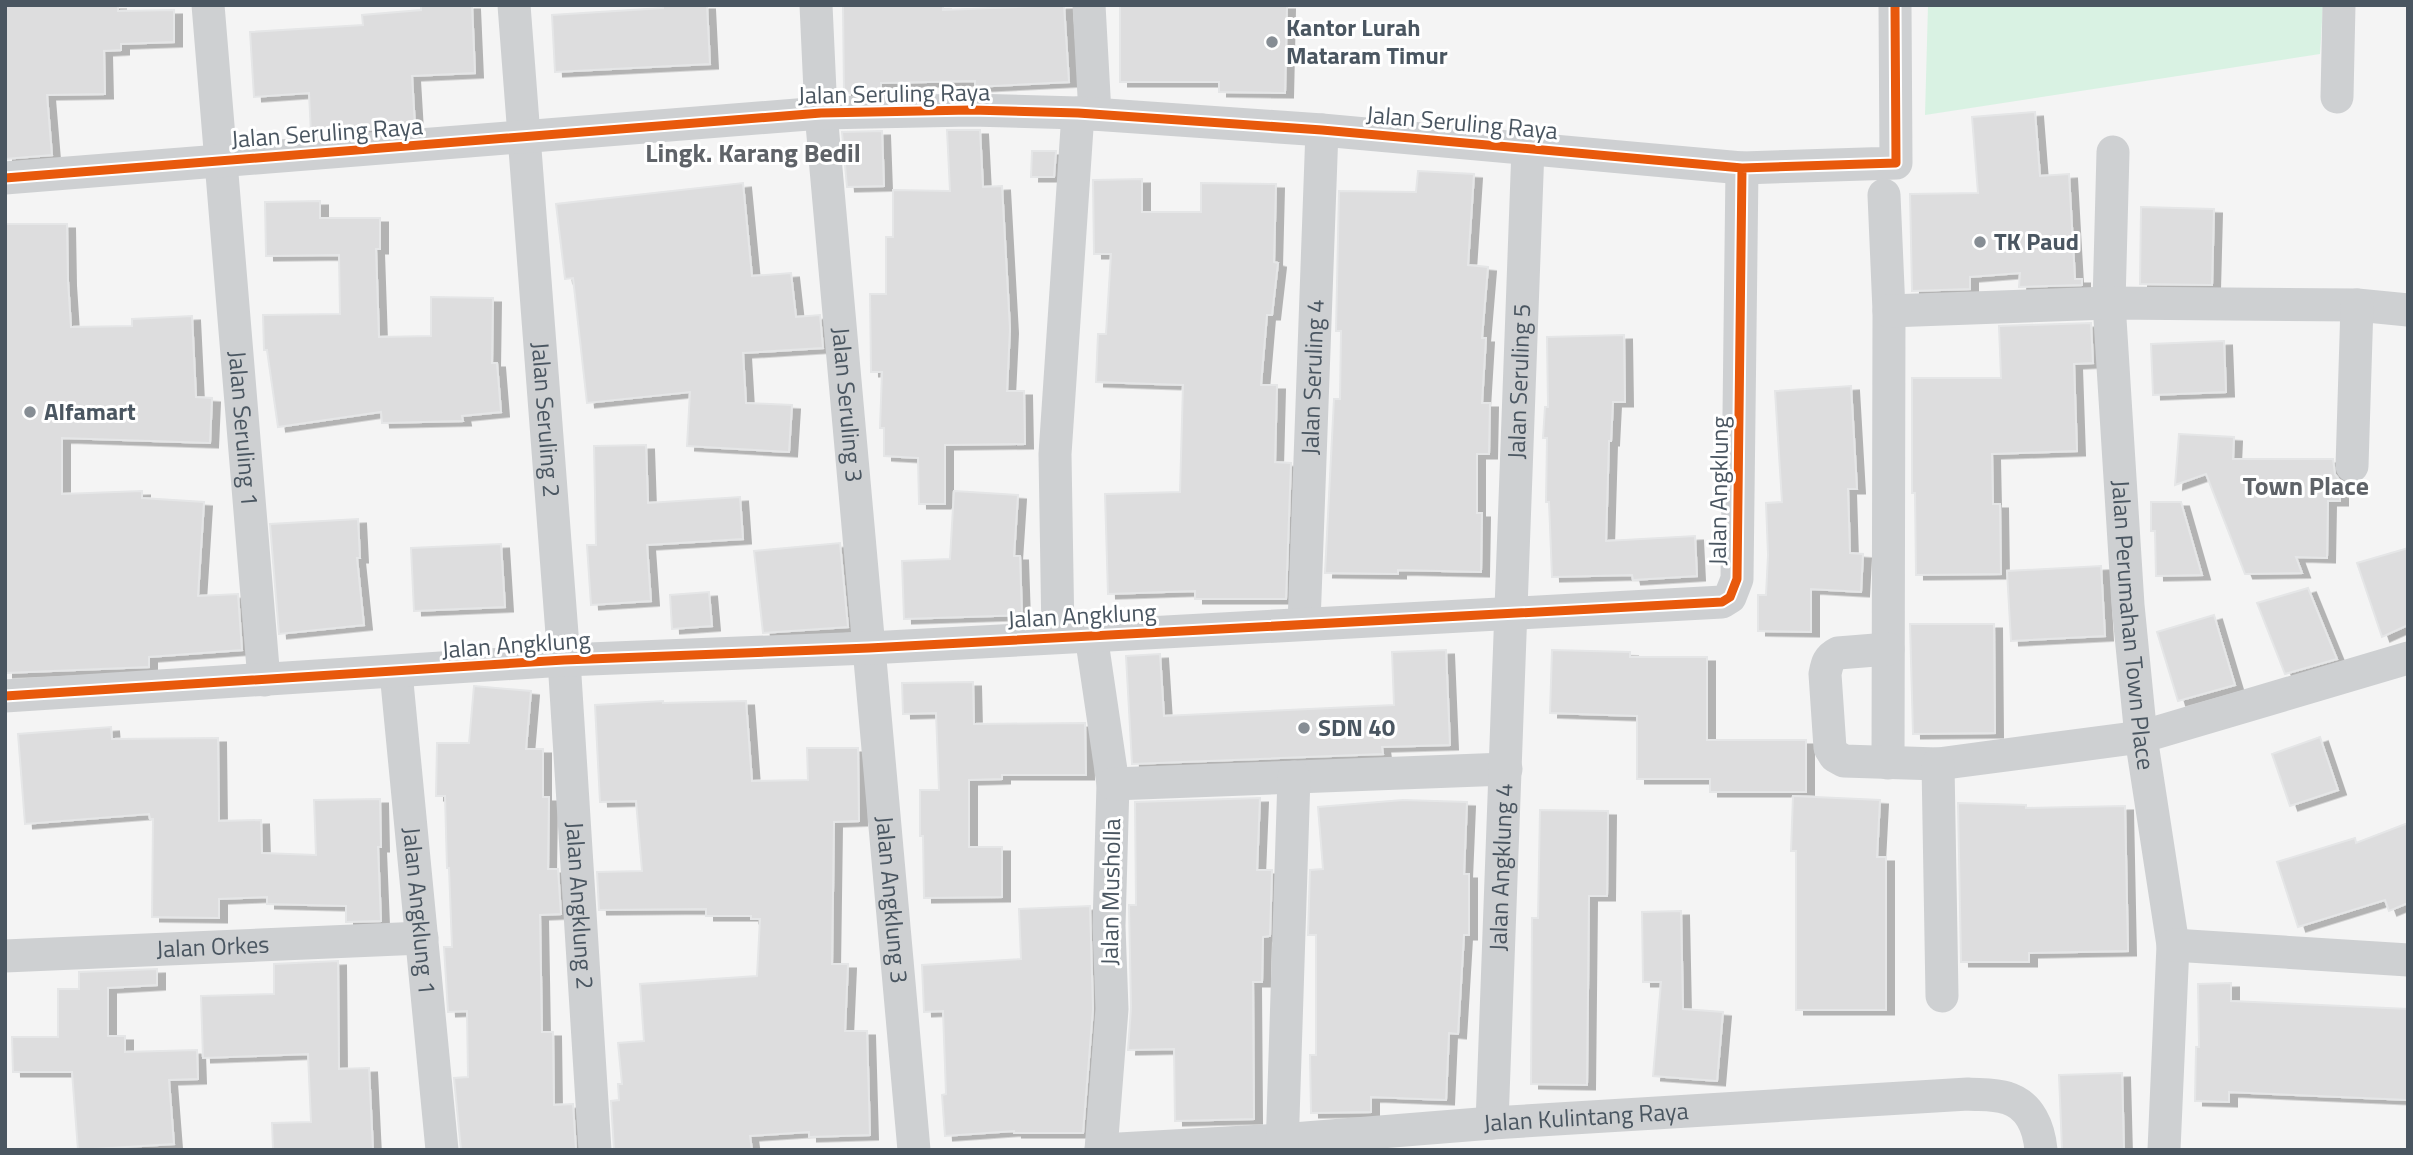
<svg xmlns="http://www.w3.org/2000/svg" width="2413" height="1155" viewBox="0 0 2413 1155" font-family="'Titillium Web',sans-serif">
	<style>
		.green { fill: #d9f2e3 }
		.building { fill: #ddddde; stroke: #e5e6e7; stroke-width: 2; filter: url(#shadow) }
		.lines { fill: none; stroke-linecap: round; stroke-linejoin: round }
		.minor { stroke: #ced0d2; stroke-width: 33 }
		.cycleway-casing { stroke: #fff; stroke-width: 13 }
		.cycleway { stroke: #e8590c; stroke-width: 9 }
		.poi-dot { fill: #868d94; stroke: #fff; stroke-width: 2.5 }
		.labels { text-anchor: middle; stroke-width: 6; stroke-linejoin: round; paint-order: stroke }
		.poi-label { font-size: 24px; font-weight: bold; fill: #4a5661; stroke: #fff; text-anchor: start }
		.street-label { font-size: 24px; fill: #4a5661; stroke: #fff }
		.neighbourhood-label { font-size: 26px; font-weight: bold; fill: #5f6368; stroke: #fff }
	</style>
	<defs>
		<filter id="shadow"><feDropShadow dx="8" dy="4.5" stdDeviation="0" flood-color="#0004"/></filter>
	</defs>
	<rect width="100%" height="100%" fill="#f4f4f4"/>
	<path class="green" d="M1928,5h395l-3,49 -395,61z"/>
	<path class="building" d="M5,5h113v6l56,-1v32l-53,2v6l-17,1 1,43 -58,1 5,60 -47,4z
		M421,5h51l3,68 -63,3 3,50 -104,8 -2,-41 -55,4 -4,-65 113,-7 -1,-10 59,-5z
		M663,5h44l3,59 -155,8 -3,-57 111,-7z
		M943,5v5l121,-5 5,77 -94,5v-6l-94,2v10h-37l-1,-87z
		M1120,5h167l-2,88 -66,-1v-10h-99z
		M2035,112l5,64 29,-2 6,105h7v6l-63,2 1,-14 -50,4v12l-58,2 -2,-97 68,-1 -6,-76z
		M947,130h33l3,57 19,-1 8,143 -3,62h17l1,53 -80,1v59h-26l-1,-46 -34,-2v-28h-4l2,-56h-11l-1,-78h16v-57h7v-47l57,1z
		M882,131l2,55 -37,1 -5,-55z
		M1032,151h24l-2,26h-23z
		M1418,171l56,3 -6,91 20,2 -6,71h4l-4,65h8l-1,51h-12v59h5l-1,59 -83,-2v4l-73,-1 9,-174h6l1,-68h-5l3,-140 77,1z
		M1142,179v33h59v-29l75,1 -2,78 4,1 -6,52h-5l-6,70h16l-2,77 16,1 -5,136h-91v-8l-87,3 -3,-100 75,-2 3,-107 -87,-3 2,-48h8l5,-80h-17l-1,-74z
		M743,183l9,93 39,-3 5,44 24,-2 3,33 -80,5 3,50 46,2 -3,47 -102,-6 3,-54 -103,11 -14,-125 -8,1 -9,-75z
		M320,201v17h60v31h-4l3,88 52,-1v-39l62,1 -1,65h5l4,49 -39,4 1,5 -81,2 -1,-11 -103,15 -11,-77h-3l-1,-35 77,-1 -1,-59 -73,1 -1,-54z
		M2141,207l73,2 -2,76 -72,-1z
		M5,224h62l1,57 3,46 61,-1v-7l60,-3 4,81 16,1 -2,45 -148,-5v56l80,-3v7l62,4 -6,94 40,-2 4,56 -93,7v10l-144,6z
		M2091,323l2,40 -19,1 3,87 -85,3 1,50h7l1,70 -85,1 -1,-82h-3v-115h89l-2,-52z
		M1624,335l1,67h-12l-2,39h-2l-3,100 89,-5 2,40 -64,4 -1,-5 -80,2 -3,-75h-3l1,-64h-4l2,-31h3l-1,-70z
		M2224,341l2,51 -73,3 -2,-51z
		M1851,386l6,103h-9l2,64 13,1 -2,38 -50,-3v43l-53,-1v-36h8l2,-40 -2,-52 16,-1 -7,-111z
		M2179,434l55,3 -1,22h100l2,15 5,7v20h-12l-1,57 -31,-1 6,16 -57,1 -39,-100 -31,11z
		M646,445l2,58 92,-6 3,42 -96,6 4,56 -60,4 -4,-60h9l-2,-99z
		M954,491l64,4 -4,61h6l2,59 -118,4 -2,-58 48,-2z
		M2151,502h30l21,73 -46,1 -1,-45h-4z
		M358,519l2,39h-3l7,67 -85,9 -9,-110z
		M840,543l8,84 -85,6 -9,-82z
		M501,544l4,63 -91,4 -3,-63z
		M2408,548v77l-26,12 -25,-74z
		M2101,566l4,70 -94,5 -4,-70z
		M2308,588l29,71 -52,15 -28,-71z
		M709,592l3,34 -40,3 -2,-34z
		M2214,615l21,70 -57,16 -21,-69z
		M1910,624h84l1,109 -82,1z
		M1446,650l4,95 -68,2 1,7 -251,10 -6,-108 34,-2 4,62 230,-11 -2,-53z
		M1552,650l78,2v5h77v83h99v52h-96v-13h-73v-63l-87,-3z
		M973,682l1,42 111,-1 1,52h-84v4l-33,1v67h33v50l-78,1 -1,-62h-3v-46h19l-3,-77 -33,1 -1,-31z
		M474,686l57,5 -5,58h17v48h6l-1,72h10l3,45 -21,1 2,117h11l1,73 19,-1 3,46h-115l-7,-72 14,-1 -1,-66 -19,1 -4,-65h8l-3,-79h-2l-2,-72h-9l1,-53h32z
		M663,701v2l83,-2 6,80 56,-1 -1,-32h51l1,73 -25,1 -2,142h16l-3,67h22l3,104 -61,2v-5l-59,4 2,14h-138l-3,-49 8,-1 -1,-16h4l-4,-41 26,-2 -4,-57 117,-8 3,-57h-9v-3h-45v-7l-107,1 -2,-38 45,-1 -6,-70 -36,1 -5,-97z
		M111,727l1,12 106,-1 1,83 42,-1 1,33 54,2 -2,-55 66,-1 1,48h-3l3,74 -35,1v-16l-79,-2v-7l-48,2v19l-67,-1 1,-98h-3l-1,-5 -124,10 -7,-90z
		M2320,737l18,53 -48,16 -18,-52z
		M1793,796l87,4 -3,57h9v153h-90v-159h-5z
		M1260,798l-3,72h15l-2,66 -7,1 -1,45h-9l1,137 -79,2 -1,-72 -46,1 3,-42 -2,-103h7l-1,-103z
		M1403,800l64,2 -3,72h5v61h-5l-6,99 -9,-1 -3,67 -75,-3v15l-60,1 -1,-58h6v-120h-8l2,-65 13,-1 -5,-62z
		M1958,803l68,2v3l99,-2 3,145 -99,2v9h-68z
		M1540,810l68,1 -1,85h-18l-2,189 -56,-1 1,-166h6z
		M2408,823v80l-19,8 -4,-11 -87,27 -21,-65 78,-24 1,5z
		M1090,906l3,103 -10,124h-69v-2l-69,5 -3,-41 4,-1 -3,-83 -19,1 -2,-47 99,-6 -2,-50z
		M1681,911l2,98 40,3 -6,69 -64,-5 8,-94h-18l-1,-70z
		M338,961l1,108 30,-1 4,82h-100l-1,-27 39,-1 -3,-68 -105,4 -2,-62 73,-2v-30z
		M157,969v16l-49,3v48h17v16l72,-2 1,29 -29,1 5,64 -96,6 -6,-78h-59l-1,-35h46v-48h21v-17z
		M2231,983v18l177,8v91l-179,-8v10l-34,-1 1,-54h3l-1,-63z
		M2122,1073l2,77h-62l-3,-75z"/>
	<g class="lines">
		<g class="minor">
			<path id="s1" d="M208,5l56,675"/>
			<path id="s2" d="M514,5l50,655 31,490"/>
			<path id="s3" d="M816,5l5,108 93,1037"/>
			<path d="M1089,5l6,109"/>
			<path d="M2337,97l2,-92"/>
			<path id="s4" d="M2113,152l-4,151 19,302 13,132 32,208 -9,205"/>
			<path d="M5,178l816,-65 150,-3 107,3 244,17 420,38 154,-5 -1,-158"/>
			<path d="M1884,195l5,116 -1,452"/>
			<path d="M1889,311l220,-8 248,2 51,5"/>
			<path d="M2352,466l5,-161"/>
			<path id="s5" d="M1304,624l18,-494"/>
			<path d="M1091,635l22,149 -4,142 3,83 -11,141"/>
			<path d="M1058,636l-3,-182 23,-341"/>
			<path d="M1888,649l-50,4c-10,5 -11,11 -13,21l5,74 5,8 9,5 94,3 203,-27 267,-79"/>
			<path id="s6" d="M396,672l46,478"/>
			<path d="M5,696l559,-36 305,-12 853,-46 8,-5 7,-18 5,-411"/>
			<path d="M1938,764l4,232"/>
			<path d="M1113,784l393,-15"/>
			<path d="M2173,945l235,15"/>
			<path id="s7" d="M5,956l417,-18"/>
			<path id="s8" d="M1492,1123l36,-975"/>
			<path id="s9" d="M1101,1150l180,-10 211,-17 476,-29c12,1 27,0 39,4 23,7 32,30 34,52"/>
			<path d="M1282,1150l12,-373"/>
		</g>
		<defs>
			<path id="cycleway" d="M5,178l816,-65 150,-3 107,3 244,17 420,38 154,-5 -1,-158
				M5,696l559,-36 305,-12 853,-46 8,-5 7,-18 5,-411"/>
		</defs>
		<use href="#cycleway" class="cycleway-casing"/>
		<use href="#cycleway" class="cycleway"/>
	</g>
	<g class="poi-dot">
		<circle cx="1272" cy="42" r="7"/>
		<circle cx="1980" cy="242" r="7"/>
		<circle cx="30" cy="412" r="7"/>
		<circle cx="1304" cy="728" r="7"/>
	</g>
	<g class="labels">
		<g class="poi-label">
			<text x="1286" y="36">Kantor Lurah<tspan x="1286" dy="28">Mataram Timur</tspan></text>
			<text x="1994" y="250">TK Paud</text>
			<text x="44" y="420">Alfamart</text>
			<text x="1318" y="736">SDN 40</text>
		</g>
		<g class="street-label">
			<text transform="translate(894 94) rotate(-1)" y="8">Jalan Seruling Raya</text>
			<text transform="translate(1462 123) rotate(5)" y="8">Jalan Seruling Raya</text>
			<text transform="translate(327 133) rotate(-4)" y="8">Jalan Seruling Raya</text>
			<text dy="8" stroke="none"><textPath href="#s5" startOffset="247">Jalan Seruling 4</textPath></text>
			<text dy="8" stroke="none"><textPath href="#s8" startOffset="742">Jalan Seruling 5</textPath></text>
			<text dy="8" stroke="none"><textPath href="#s3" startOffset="401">Jalan Seruling 3</textPath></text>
			<text dy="8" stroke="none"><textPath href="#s2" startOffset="416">Jalan Seruling 2</textPath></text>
			<text dy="8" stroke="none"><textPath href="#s1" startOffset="425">Jalan Seruling 1</textPath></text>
			<text transform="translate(1719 491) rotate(-89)" y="8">Jalan Angklung</text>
			<text transform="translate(1082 616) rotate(-3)" y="8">Jalan Angklung</text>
			<text dy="8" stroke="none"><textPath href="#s4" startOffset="474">Jalan Perumahan Town Place</textPath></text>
			<text transform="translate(516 645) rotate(-4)" y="8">Jalan Angklung</text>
			<text dy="8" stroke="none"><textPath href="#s8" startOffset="256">Jalan Angklung 4</textPath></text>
			<text transform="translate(1111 892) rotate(-89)" y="8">Jalan Musholla</text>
			<text dy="8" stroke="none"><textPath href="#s3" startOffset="898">Jalan Angklung 3</textPath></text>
			<text dy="8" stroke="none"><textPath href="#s2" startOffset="903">Jalan Angklung 2</textPath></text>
			<text dy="8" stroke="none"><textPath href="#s6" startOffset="240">Jalan Angklung 1</textPath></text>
			<text dy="8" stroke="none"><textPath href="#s7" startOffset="208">Jalan Orkes</textPath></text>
			<text dy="8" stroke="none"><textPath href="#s9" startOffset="486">Jalan Kulintang Raya</textPath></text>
		</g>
		<g class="neighbourhood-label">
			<text x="753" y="162">Lingk. Karang Bedil</text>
			<text x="2306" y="495">Town Place</text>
		</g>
	</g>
	<rect width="2413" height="1155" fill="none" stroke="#4a5661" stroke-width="14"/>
</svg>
